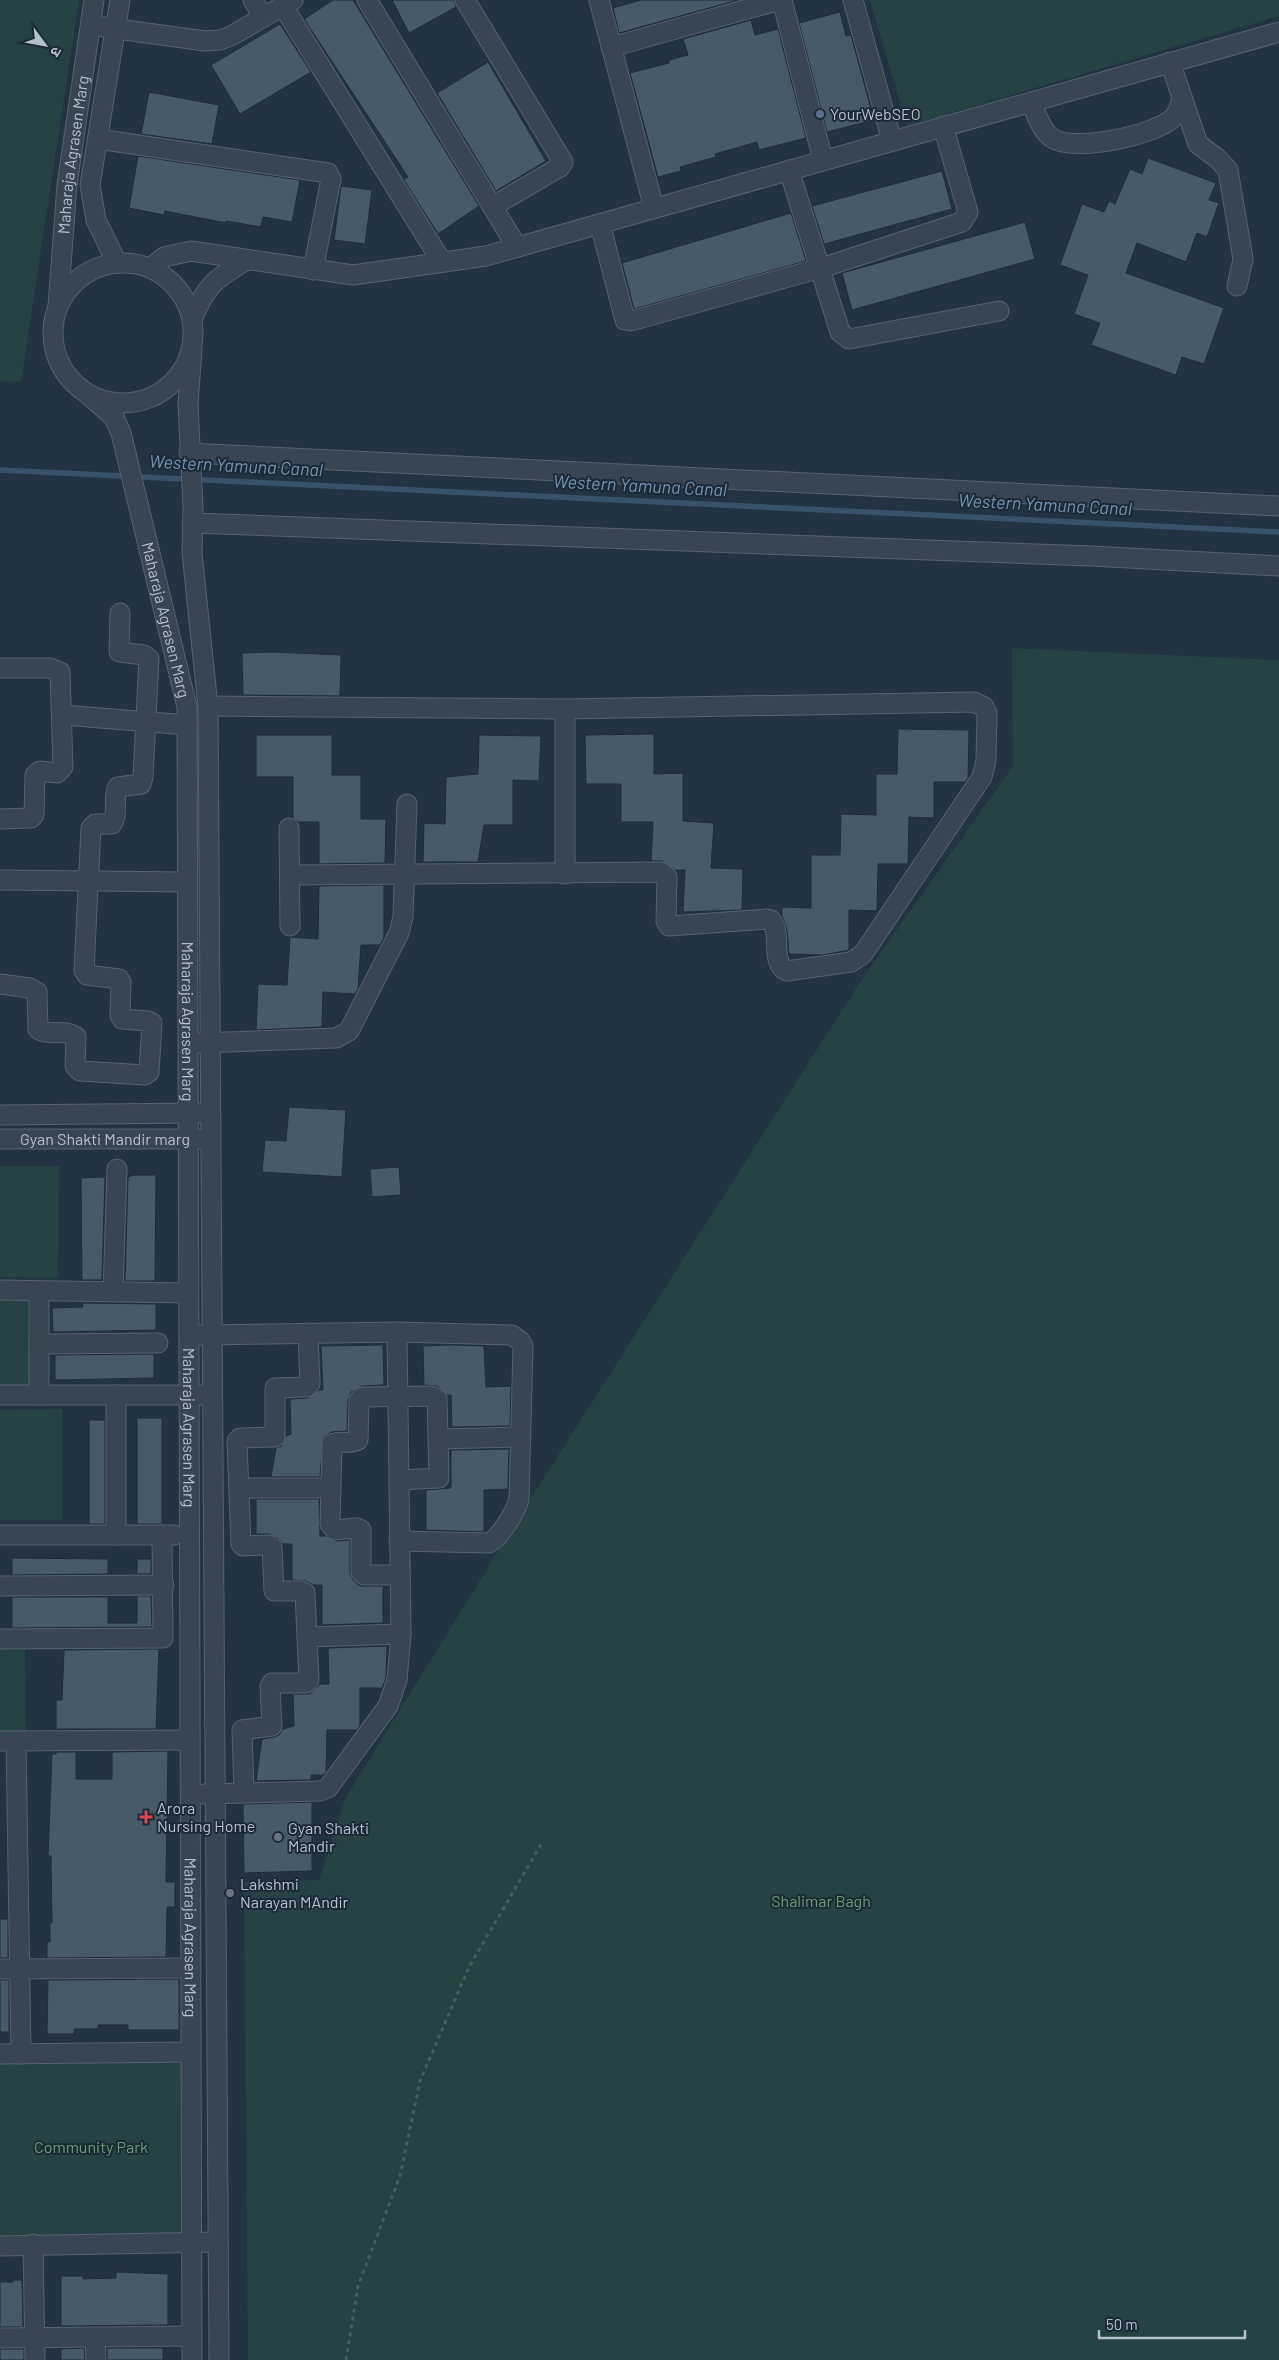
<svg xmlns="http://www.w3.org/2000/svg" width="1279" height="2360" viewBox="0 0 1279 2360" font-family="Barlow,'Noto Sans Devanagari',sans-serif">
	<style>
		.green { fill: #264243 }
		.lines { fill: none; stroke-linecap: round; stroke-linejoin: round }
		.stream { stroke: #39526b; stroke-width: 5.5 }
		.building { fill: #485968; stroke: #202c38 }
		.minor-casing { stroke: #57636e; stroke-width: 21 }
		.path { stroke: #455e5f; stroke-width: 3; stroke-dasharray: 4 4; stroke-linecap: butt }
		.minor { stroke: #394551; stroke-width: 19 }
		.service-dot { fill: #5c6f8a; stroke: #1d2a36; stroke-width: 2 }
		.health-dot { fill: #e0444e; stroke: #1d2a36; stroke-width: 2 }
		.worship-dot { fill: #6b7280; stroke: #1d2a36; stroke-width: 2 }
		.labels { text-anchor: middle; stroke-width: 4; stroke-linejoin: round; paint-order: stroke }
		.poi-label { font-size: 16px; fill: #b5c0cb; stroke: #1d2a36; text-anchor: start }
		.street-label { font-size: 16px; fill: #b5c0cb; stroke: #1d2a36 }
		.park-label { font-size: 16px; fill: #6b9d73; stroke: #1d2a36 }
		.water-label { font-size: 18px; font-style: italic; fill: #7493b0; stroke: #1d2a36 }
	</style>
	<rect width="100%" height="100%" fill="#243342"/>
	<path class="green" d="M0,0h79l-58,382 -21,-1z
		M870,0h409v16l-372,110z
		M1012,648l267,12v1700h-1031l-4,-478 75,-2 27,-83 185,-299 331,-519 151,-213z
		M0,1166h59l-1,112 -58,-1z
		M28,1299l1,88h-29v-87z
		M62,1409v111h-62v-110z
		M0,1647h25l1,86 -26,1z
		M181,2055l1,183 -182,13v-194z"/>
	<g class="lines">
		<path class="stream" d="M0,470l1279,62"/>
	</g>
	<path class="building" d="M333,0h20l126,206 -41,28 -34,-54 4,-3 -104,-158z
		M392,0h62l2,7 -47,26z
		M641,0h97l-119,33 -6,-25z
		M840,12l6,24 5,-1 23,85 -47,12 -28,-109z
		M751,20l4,15 23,-6 28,109 -47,12 -2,-8 -42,12 1,3 -36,10 1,4 -23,6 -28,-104 39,-10v-3l19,-5 -5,-16z
		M280,24l31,48 -71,42 -29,-49z
		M488,62l58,99 -50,30 -59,-98z
		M149,92l70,13 -7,39 -71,-10z
		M138,156l162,24 -8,42 -29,-5 -2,10 -35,-6v2l-61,-12 -1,4 -35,-7z
		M1148,158l68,25 -7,17 10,3 -12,34 -10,-4 -11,29 -49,-19 -11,30 98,35 -20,56 -22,-7 -6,18 -85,-30 9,-22 -26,-9 14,-39 -28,-10 22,-61 22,8 5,-11 6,3 15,-35 12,5z
		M942,171l10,38 -128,35 -12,-38z
		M341,186l31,4 -7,54 -31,-4z
		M791,213l15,48 -172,48 -12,-46z
		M1025,222l10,37 -183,51 -10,-37z
		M273,652l68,3 -1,41 -97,-1 -1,-42z
		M898,729l71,1 -1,48 -3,4h-31v36l-25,-1 -1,47h-30l-1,47 -28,-1v40l-26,5 -34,-1 -2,-24 -5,-14v-9l29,1v-53h29l1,-41 35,1v-41h21z
		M654,734v40l29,-1v48l31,2 -3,45 32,1 -1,41 -59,2 2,-42h-10l-13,-9h-11l2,-39h-32v-38h-35l-1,-49z
		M256,735h76v40h29v44h25l-1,44 -66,1v-42h-21l-5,-4v-41h-37z
		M479,735l62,1 -2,45 -26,-1v45h-29l-6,37h-55l1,-39 21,1 1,-47 32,-3z
		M384,885v53l-4,7h-19l-3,44 -3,5 -32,-2 -1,35 -66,3 2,-46 29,1 3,-48 28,2 1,-53z
		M289,1107l57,3 -4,67 -80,-5 3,-32 21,1z
		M399,1167l2,28 -29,2 -2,-28z
		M134,1175h22l-1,106h-30l3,-104z
		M105,1177l-3,103h-20l-1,-102z
		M82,1303l74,1v26l-103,2 -1,-24 31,-1z
		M383,1345l1,40 -22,1 -11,6 -3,8 -1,31 -16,1 -8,6 -3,39h-49l5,-29 5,-2 5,-10 5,-2 -1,-35 18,-1 11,-8h4l-2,-44z
		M449,1345l35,1 2,41 25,-1 -1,40 -58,1 -1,-32h-4l-10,-9 -13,-1 -1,-39z
		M154,1354v24l-99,2v-25z
		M137,1418h25v106h-25z
		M89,1420h16v104h-16z
		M509,1449l-1,40 -24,1v42l-58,-2v-40l25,-2v-38z
		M256,1499h63l1,37h6l10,5 14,-1v32l3,8 7,6h23v37l-61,2v-40h-9l-7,-4 -14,-1v-36h-9l-5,-6 -9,-4h-13z
		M12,1558l96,1v15l-96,1z
		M137,1559h14v15h-14z
		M137,1596h14l1,31 -140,1v-31h96v26h29z
		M387,1646l-1,32 -4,10h-22v37l-3,5h-30l-1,42 -3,3h-12v5l-55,1 6,-42 12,-2 5,-2 4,-6 11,-3 -1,-32h17l10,-10h9l-1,-36z
		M159,1649l-3,80h-100v-29h6l2,-50z
		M168,1751l-2,131h9v25h-8l-1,50 -119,1v-16h3v-19h2l-1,-67h-3l4,-102h4v-2h20v27h36v-27z
		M312,1802v69l-68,2 -1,-69z
		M0,1919h8v39h-8z
		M179,1979v51h-51v-5h-30v4h-24v5h-27l1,-54z
		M0,1980h9v52h-9z
		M116,2272l52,2v51l-107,1v-50h22v3l33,-1z
		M13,2280h9l1,47h-23v-45h13z
		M84,2348l1,12h-24v-11z
		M107,2348h56v12h-56z
		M0,2349h24v11h-24z"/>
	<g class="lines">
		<defs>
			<g id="minor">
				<path d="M253,0l10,17"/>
				<path d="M367,0l150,247"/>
				<path d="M465,0l98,162 -3,5 -67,39"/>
				<path d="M599,0l55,208"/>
				<path d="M782,0l41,160"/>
				<path d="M853,0l39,141"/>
				<path d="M283,6l159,256"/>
				<path d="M103,27l102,14 15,-1 11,-4 62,-36"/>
				<path d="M611,47l169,-47"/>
				<path d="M1170,62l28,82 20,15 10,11 15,89 -6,27"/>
				<path d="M1031,102c5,11 10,29 21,36 21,15 105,-3 122,-21 4,-4 6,-13 8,-18"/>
				<path d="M98,139l230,34 3,6 -18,91"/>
				<path d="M789,170l51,162 9,7 150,-28"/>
				<path d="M600,224l25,96 6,1 190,-53 141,-46 6,-10 -25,-86"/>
				<path d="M117,263l-21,-43 -6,-35 30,-185"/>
				<circle cx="123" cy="333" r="70"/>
				<path d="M150,268l14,-11 27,-6 162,24 133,-19 793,-224"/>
				<path id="s1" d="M58,306l9,-121 27,-185"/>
				<path d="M192,320c13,-34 24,-42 55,-60"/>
				<path d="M192,350l-4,54 5,103 -1,46 16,153 11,1654"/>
				<path id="s2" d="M85,392l29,25 7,16 66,274 5,1653"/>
				<path d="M189,453l1090,53"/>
				<path d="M192,523l899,33 188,10"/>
				<path d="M0,668h50l10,4 3,95 -6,6 -17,-2 -5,4 -1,40 -3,3 -31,1"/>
				<path d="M208,706l357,3 409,-7 10,5 3,6 -1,47 -4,17 -119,177 -12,8 -64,9 -4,-2c-12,-13 -1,-36 -12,-49l-4,-1 -98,7 -3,-5 1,-44 -6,-5 -371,3"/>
				<path d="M63,715l124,10"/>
				<path d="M289,828l1,98"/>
				<path d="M565,874v-165"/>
				<path d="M0,880l187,2"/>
				<path d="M0,984l30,4 7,4 1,37c11,8 27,-1 38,8l-1,29 5,5 65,4 4,-3 3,-49 -4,-2 -26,-2 -2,-4 1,-33 -2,-3 -32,-4 -3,-5 7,-142 4,-4h17c7,-10 0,-26 6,-37l23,-3 2,-7 6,-118 -5,-4 -25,-3 1,-39"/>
				<path d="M198,1043l138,-5 13,-7 50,-98 4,-16 4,-113"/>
				<path d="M0,1115l199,-2"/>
				<path id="s3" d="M0,1139h199"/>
				<path d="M0,1290l188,3"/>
				<path d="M113,1292l4,-123"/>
				<path d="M397,1332l115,3 8,6 3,5 -4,153c-3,12 -19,39 -30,44l-90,-2"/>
				<path d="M199,1335l198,-3 4,302 -4,46 -9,26 -60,82 -8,3 -116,3"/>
				<path d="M39,1344l119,-1"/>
				<path d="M0,1395h201"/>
				<path d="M39,1395v-104"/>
				<path d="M116,1395v140"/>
				<path d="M438,1439l83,-2"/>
				<path d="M399,1480l40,-2 -2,-79 -5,-3 -70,1 -3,3 -1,40c-8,5 -19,0 -26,4l-2,80 5,6 22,-2 4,2v42l3,3h36"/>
				<path d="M239,1488h92"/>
				<path d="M0,1535h174"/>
				<path d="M0,1586l164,-1"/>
				<path d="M307,1637l94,-3"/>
				<path d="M0,1639l163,-1 -1,-103"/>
				<path d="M0,1741l190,-1"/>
				<path d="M16,1741l5,313"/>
				<path d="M244,1792l-2,-62 30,-4 -2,-40 2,-3h34l3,-3 -4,-87 -4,-2h-27l-2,-44 -3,-2 -26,1 -2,-2 -4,-103 3,-3 35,-1v-49l32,-1 3,-3 -2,-51"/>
				<path d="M0,1969l190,-1"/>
				<path d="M0,2054l191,-2"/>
				<path d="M33,2244l2,116"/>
				<path d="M0,2246l218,-4"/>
				<path d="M95,2337l1,23"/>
				<path d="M0,2338l192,-2"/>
			</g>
		</defs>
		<use href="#minor" class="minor-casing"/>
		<path class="path" d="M346,2360l12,-74 42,-110 20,-95 49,-114 74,-126"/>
		<use href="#minor" class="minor"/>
	</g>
	<circle class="service-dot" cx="820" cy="114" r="5"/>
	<path class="health-dot" d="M143.5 1809.5h5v5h5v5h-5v5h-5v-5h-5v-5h5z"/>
	<g class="worship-dot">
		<circle cx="278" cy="1837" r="5"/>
		<circle cx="230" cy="1893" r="5"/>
	</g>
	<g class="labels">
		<g class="poi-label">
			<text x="830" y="120">YourWebSEO</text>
			<text x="157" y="1814">Arora<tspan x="157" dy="18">Nursing Home</tspan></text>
			<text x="288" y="1834">Gyan Shakti<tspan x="288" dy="18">Mandir</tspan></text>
			<text x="240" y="1890">Lakshmi<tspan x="240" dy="18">Narayan MAndir</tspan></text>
		</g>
		<g class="street-label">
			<text dy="6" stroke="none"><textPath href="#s1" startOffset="152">Maharaja Agrasen Marg</textPath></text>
			<text dy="6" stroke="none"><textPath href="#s2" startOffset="248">Maharaja Agrasen Marg</textPath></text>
			<text dy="6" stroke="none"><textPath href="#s2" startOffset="652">Maharaja Agrasen Marg</textPath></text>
			<text dy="6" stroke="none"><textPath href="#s3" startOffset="105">Gyan Shakti Mandir marg</textPath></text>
			<text dy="6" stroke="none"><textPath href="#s2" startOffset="1058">Maharaja Agrasen Marg</textPath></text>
			<text dy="6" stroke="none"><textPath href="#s2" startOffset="1568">Maharaja Agrasen Marg</textPath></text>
		</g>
		<g class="park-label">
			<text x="821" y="1907">Shalimar Bagh</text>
			<text x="91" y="2153">Community Park</text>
		</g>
		<g class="water-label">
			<text transform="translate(236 466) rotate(3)" y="6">Western Yamuna Canal</text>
			<text transform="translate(640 486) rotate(3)" y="6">Western Yamuna Canal</text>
			<text transform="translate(1045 505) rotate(3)" y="6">Western Yamuna Canal</text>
		</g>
	</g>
	<g transform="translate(45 45) rotate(122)" stroke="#1d2a36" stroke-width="4" paint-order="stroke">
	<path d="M0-4L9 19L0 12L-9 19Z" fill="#b5c0cb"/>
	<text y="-8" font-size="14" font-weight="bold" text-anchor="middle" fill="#b5c0cb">उ</text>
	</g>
	<path d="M1099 2330v8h146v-8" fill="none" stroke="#b5c0cb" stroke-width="2.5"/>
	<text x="1106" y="2330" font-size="15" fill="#b5c0cb" stroke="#1d2a36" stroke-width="4" paint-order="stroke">50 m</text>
</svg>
